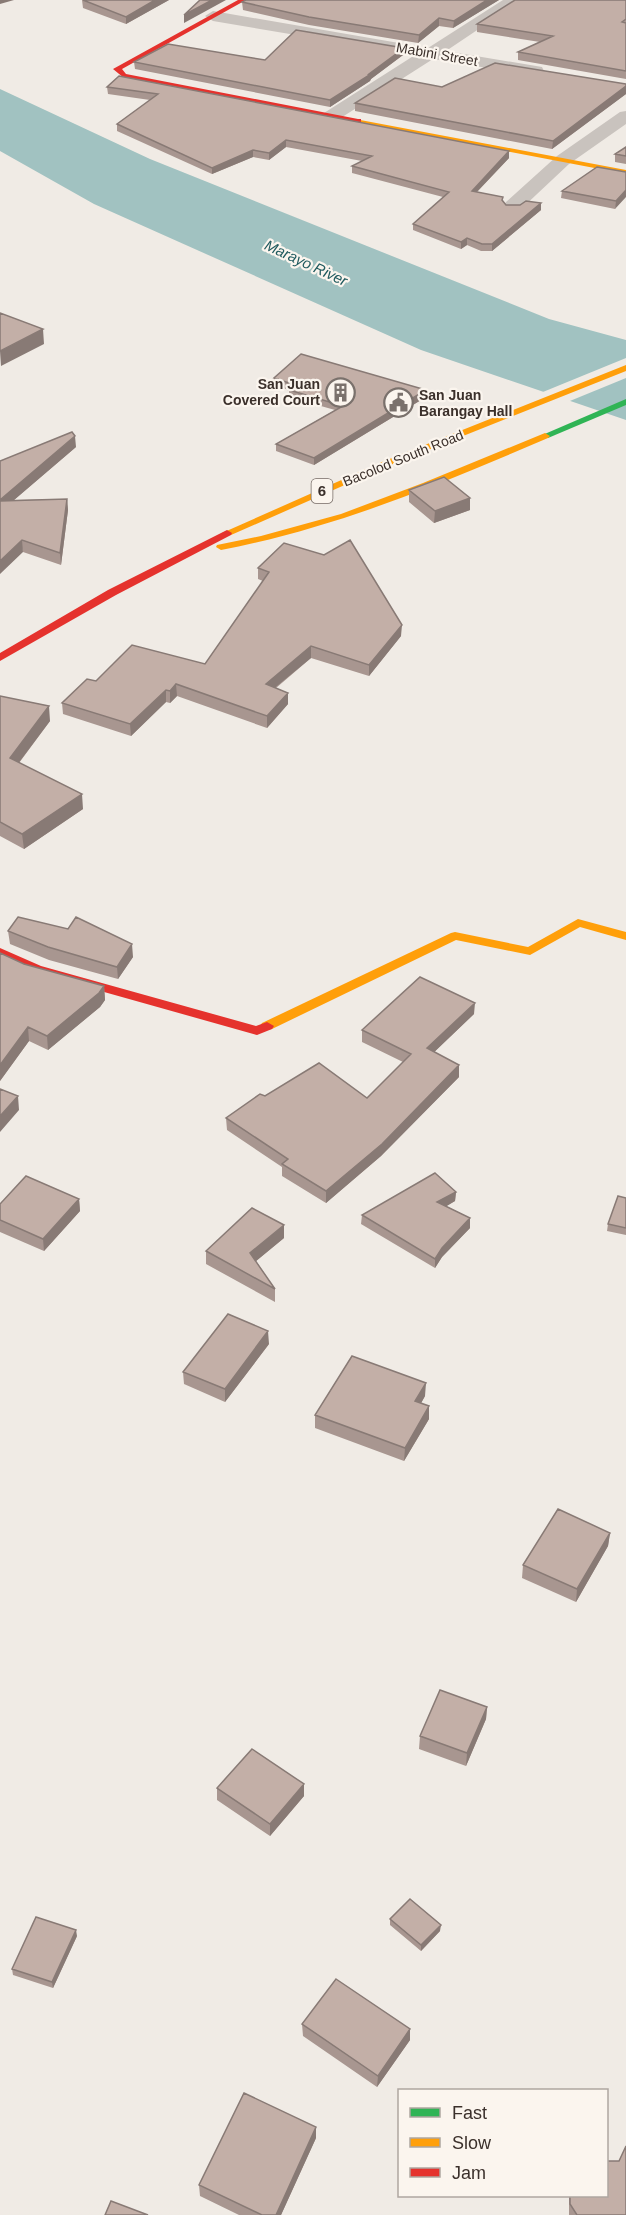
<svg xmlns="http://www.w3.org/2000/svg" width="626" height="2215" viewBox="0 0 626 2215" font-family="Helvetica,sans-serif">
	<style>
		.water { fill: #a1c2c1 }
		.pier { fill: #f0ebe5 }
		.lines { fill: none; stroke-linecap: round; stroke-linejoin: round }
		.street { fill: #c9c3be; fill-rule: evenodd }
		.fast { fill: #30b455; fill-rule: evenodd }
		.slow { fill: #ff9f0a; fill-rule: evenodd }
		.jam { fill: #e5322d; fill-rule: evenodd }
		.wall { fill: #a89690 }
		.shaded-wall { fill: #887a75 }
		.building { fill: #c3afa7; stroke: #887a75; stroke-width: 1.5 }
		.labels { text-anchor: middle; stroke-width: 4.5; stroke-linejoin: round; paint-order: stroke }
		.far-street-label { font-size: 14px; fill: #3b302b; stroke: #fbf5ee }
		.far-poi-label { font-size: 14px; font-weight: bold; fill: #3b302b; stroke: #fbf5ee; text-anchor: end }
		.far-water-label { font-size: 15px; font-style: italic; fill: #1f5a5e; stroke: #fbf5ee }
		.shield { fill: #fbf5ee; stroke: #756b66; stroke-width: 1.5 }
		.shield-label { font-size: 15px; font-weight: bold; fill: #3b302b }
	</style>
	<rect width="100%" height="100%" fill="#f0ebe5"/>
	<path class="water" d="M0,89l150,70 399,160 77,21v80l-205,-70 -327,-146 -94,-53z"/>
	<path class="pier" d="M626,358v20l-61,25 -27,-9z"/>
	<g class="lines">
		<path class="street" d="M503,0h19l-76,51 96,16 2,4 -2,4 -6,1 -103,-17 -97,62h-12l-3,-4 3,-4 91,-58 -202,-34 -8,-5 8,-5 215,37z
			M626,111v13l-57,40 -49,46h-14l-2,-4 2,-4 51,-46 63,-44z"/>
		<path class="fast" d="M626,399v6l-78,33 -8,-2z"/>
		<path class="slow" d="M355,119l271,51v4l-268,-51h-3z
			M626,365v6l-238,95 -157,69h-8l-1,-2 160,-71z
			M545,433l5,3 -2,2c-107,46 -212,90 -327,112l-5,-3 1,-2 44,-9 80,-22 82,-31z
			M578,919l48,13v8l-46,-13 -50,28 -74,-15 -184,89 -5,1 -7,-4 2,-3 189,-90 4,-1 73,15z"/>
		<path class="jam" d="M238,0h8l-124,69 4,5 232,45h3v4l-237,-45 -11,-9z
			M227,530l5,3 -1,2 -115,60 -116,66v-8l108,-63z
			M0,948l41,18 215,60 11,-4 7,4 -2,3 -15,6 -224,-63 -33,-15z"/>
	</g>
	<path class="wall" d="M82,0h87l-43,24 -43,-16z
		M499,0l-46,28 -14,-2 -21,17 -109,-18 -66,-15 -1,-8z
		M626,0v79l-108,-19v-8l22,-10 -63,-10v-8z
		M404,48l-1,7 -32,24 -1,2 -40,26 -195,-38 -1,-7 131,-2z
		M119,76l390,82 -32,34 26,9 3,4h14l21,-2v7l-49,41h-11l-14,-6 -6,4 -48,-19v-6l30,-27 -91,-24v-7l10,-5 -76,-14 -17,13 -16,-3 -41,17 -95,-43v-7l33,-24 -42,-6 -1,-7z
		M626,84v10l-74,55 -197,-38v-8l87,-16z
		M626,147v17l-11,-2v-8z
		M626,172l-11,37 -54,-11 1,-7z
		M274,378l152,12v7l-112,68 -38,-14v-7l59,-34 -46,-13v-7l-15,-5z
		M76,447l-62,53 53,-1 1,11 -7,55 -38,-13 -23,-91z
		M409,490l61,8v12l-36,13 -25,-21z
		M284,543l117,93 -32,40 -58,-18 -35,30 12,5v11l-21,24 -90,-32 -7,7 -4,-1 -35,34 -68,-22 -1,-11 34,-22 109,-17 58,-83 -5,-2v-11z
		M0,696l50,25 -31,42 64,46 -59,40 -24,-13z
		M8,931l125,26 -15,22 -69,-19 -39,-16z
		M24,964l80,22 1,14 -5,7 -52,43 -19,-9 -29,40z
		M474,1014l-40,38 25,13v12l-78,79 -55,47 -44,-27v-9l-55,-37 -1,-12 39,-22 102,2 36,-36 -41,-20v-12z
		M456,1192l-1,9 -9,5 24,12v10l-28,29 -7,11 -74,-44 1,-9z
		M626,1198v37l-19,-4 1,-7z
		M79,1199l1,12 -36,40 -44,-19v-28z
		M284,1238l-28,23 19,28v13l-69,-38v-13z
		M269,1344l-44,58 -41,-18 -1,-12z
		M425,1396l-4,7 8,16 -25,42 -89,-33v-13z
		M610,1533l-2,13 -32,56 -54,-24 1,-13z
		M487,1707l-1,12 -20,47 -47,-17 1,-13z
		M304,1784v12l-34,40 -53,-36v-12z
		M390,1919l50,12 -19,20 -31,-26z
		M77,1936l-24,52 -40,-13 -1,-6z
		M302,2024l108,5v11l-33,47 -74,-51z
		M316,2138l-35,77h-42l-39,-19 -1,-11z
		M619,2161l7,54h-57v-19h37z"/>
	<path class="shaded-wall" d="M0,0h14l-14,4z
		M155,0h14l-43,24v-7z
		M212,0h14l-42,23v-8z
		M487,0h12l-46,28 1,-7z
		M439,18v8l-21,17 1,-8z
		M404,48l-1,7 -32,24 -1,2 -40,26v-7l39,-26z
		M626,86v8l-74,55 1,-8z
		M286,140v7l-17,13v-7z
		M253,150v7l-41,17v-6z
		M509,151v7l-38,40 1,-7z
		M626,190v7l-11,12 1,-8z
		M541,203v7l-49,41v-7z
		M467,238v7l-6,4v-7z
		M43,329l1,15 -43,22 -1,-15z
		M426,390v7l-112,68v-7z
		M75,436l1,11 -76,65v-12z
		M470,498v12l-36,13 1,-12z
		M67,499l1,11 -7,55 -1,-12z
		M22,540l1,12 -23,22v-13z
		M402,625l-1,11 -32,40v-11z
		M311,646v12l-45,37v-11z
		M176,684l1,12 -7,7v-12z
		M166,690v12l-35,34 -1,-12z
		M288,693v11l-21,24v-12z
		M49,706l1,15 -39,52 -1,-15z
		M82,794l1,15 -59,40 -2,-15z
		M132,944l1,13 -15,22 -1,-12z
		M104,986l1,14 -5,7 -52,43 -1,-14z
		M475,1003l-1,11 -48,46 1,-12z
		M28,1027l1,14 -29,40v-16z
		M459,1065v12l-78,79 -55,47v-12z
		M18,1096l1,14 -19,22v-16z
		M456,1192l-1,9 -18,11v-10z
		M79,1199l1,12 -36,40 -1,-12z
		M470,1218v10l-28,29 -7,11v-9l7,-11z
		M284,1225v13l-34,28v-13z
		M268,1331l1,13 -44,58v-13z
		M426,1383l-1,13 -10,18v-13z
		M429,1406v13l-25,42 1,-13z
		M610,1533l-2,13 -32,56 1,-13z
		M487,1707l-1,12 -20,47 1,-13z
		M304,1784v12l-34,40v-12z
		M441,1925l-1,6 -19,20v-6z
		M76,1930l1,6 -24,52 -1,-6z
		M410,2029v11l-33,47 1,-11z
		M316,2127v11l-35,77h-5z"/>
	<path class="building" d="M83,0h72l-29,17z
		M200,0h12l-28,15z
		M246,0h241l-33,21 -15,-3 -20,17 -110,-18 -67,-15z
		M515,0h111v19l-4,3 4,1v48l-108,-19 35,-16 -76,-12z
		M296,30l108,18 -35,26h2l-41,26 -196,-38 34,-18 97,16z
		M495,63l131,21v2l-73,55 -198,-38 40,-25 47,9z
		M119,76l390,75 -37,40 31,6 -1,3 4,5h14l6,-4 15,2 -49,41h-10l-15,-6 -6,4 -48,-18 36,-32 -97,-26 20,-10 -86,-16 -17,13 -16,-3 -41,18 -95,-44 41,-30 -51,-7z
		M626,147v9l-11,-2z
		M597,167l29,5v18l-10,11 -54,-10z
		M0,313l43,16 -43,22z
		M301,354l125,36 -112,68 -38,-14 67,-38 -54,-16 6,-5 -21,-7z
		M72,432l3,4 -75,64v-39z
		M444,477l26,21 -35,13 -26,-21z
		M67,499l-7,54 -38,-13 -22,21v-60z
		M350,540l52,85 -33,40 -58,-19 -45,38 22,9 -21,23 -91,-32 -6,7 -4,-1 -36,34 -68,-21 25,-24 9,2 36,-36 73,19 64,-92 -11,-4 26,-25 40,12z
		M0,696l49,10 -39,52 72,36 -60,40 -22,-12z
		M18,917l50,12 8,-12 56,27 -15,23 -69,-20 -40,-16z
		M0,953l24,11 80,22 -5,7 -52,43 -19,-9 -28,38z
		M420,977l55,26 -48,45 32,17 -77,79 -56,47 -44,-27 6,-5 -62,-41 34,-24 5,2 54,-33 48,35 44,-44 -49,-24z
		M0,1089l18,7 -18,20z
		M435,1173l21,19 -19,10 33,16 -28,30 -7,11 -73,-44z
		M26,1176l53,23 -36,40 -43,-19v-16z
		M618,1196l8,2v30l-18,-4z
		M252,1208l32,17 -34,28 25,36 -69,-38z
		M228,1314l40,17 -43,58 -42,-17z
		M352,1356l74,27 -11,18 14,5 -24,42 -90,-33z
		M558,1509l52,24 -33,56 -54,-24z
		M440,1690l47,17 -20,46 -47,-17z
		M252,1749l52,35 -34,40 -53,-36z
		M410,1899l31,26 -20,20 -31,-26z
		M36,1917l40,13 -24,52 -40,-13z
		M336,1979l74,50 -32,47 -76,-52z
		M244,2093l72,34 -40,88h-14l-63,-30z
		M626,2146v69h-49l-7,-11v-8h36v-35h13z
		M111,2201l37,14h-43z"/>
	<defs>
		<symbol id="building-ring" viewBox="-11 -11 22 22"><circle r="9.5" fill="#fbf5ee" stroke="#7a716c" stroke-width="1.5"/><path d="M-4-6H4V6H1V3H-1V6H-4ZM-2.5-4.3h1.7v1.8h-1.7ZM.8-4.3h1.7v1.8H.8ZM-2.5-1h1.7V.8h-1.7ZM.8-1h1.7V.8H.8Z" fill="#7a716c"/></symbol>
		<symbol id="civic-ring" viewBox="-11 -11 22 22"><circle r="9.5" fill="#fbf5ee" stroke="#7a716c" stroke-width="1.5"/><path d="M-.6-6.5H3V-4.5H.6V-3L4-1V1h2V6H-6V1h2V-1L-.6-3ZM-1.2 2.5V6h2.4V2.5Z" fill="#7a716c"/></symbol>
	</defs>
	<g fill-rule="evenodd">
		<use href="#building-ring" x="324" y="376" width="33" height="33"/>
		<use href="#civic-ring" x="382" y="386" width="33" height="33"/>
	</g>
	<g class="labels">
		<g class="far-street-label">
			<text transform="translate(437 54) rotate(10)" y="5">Mabini Street</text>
			<text transform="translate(403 458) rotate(-22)" y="5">Bacolod South Road</text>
		</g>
		<g class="far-poi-label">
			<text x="320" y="389">San Juan<tspan x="320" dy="16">Covered Court</tspan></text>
			<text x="419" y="400" text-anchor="start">San Juan<tspan x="419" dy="16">Barangay Hall</tspan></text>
		</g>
		<g class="far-water-label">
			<text transform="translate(306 263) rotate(25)" y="5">Marayo River</text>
		</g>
		<rect class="shield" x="311.5" y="479" width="21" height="24" rx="4.5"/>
		<g class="shield-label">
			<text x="322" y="496">6</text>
		</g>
	</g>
	<rect x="398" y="2089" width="210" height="108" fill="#fbf5ee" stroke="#aea6a0" stroke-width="1.5"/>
	<rect x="410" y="2108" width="30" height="9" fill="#30b455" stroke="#aea6a0" stroke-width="1.5"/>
	<text x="452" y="2119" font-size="18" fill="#3b302b">Fast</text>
	<rect x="410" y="2138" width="30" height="9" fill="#ff9f0a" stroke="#aea6a0" stroke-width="1.5"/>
	<text x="452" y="2149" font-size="18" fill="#3b302b">Slow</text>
	<rect x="410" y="2168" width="30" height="9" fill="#e5322d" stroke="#aea6a0" stroke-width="1.5"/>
	<text x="452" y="2179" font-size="18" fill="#3b302b">Jam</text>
</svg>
